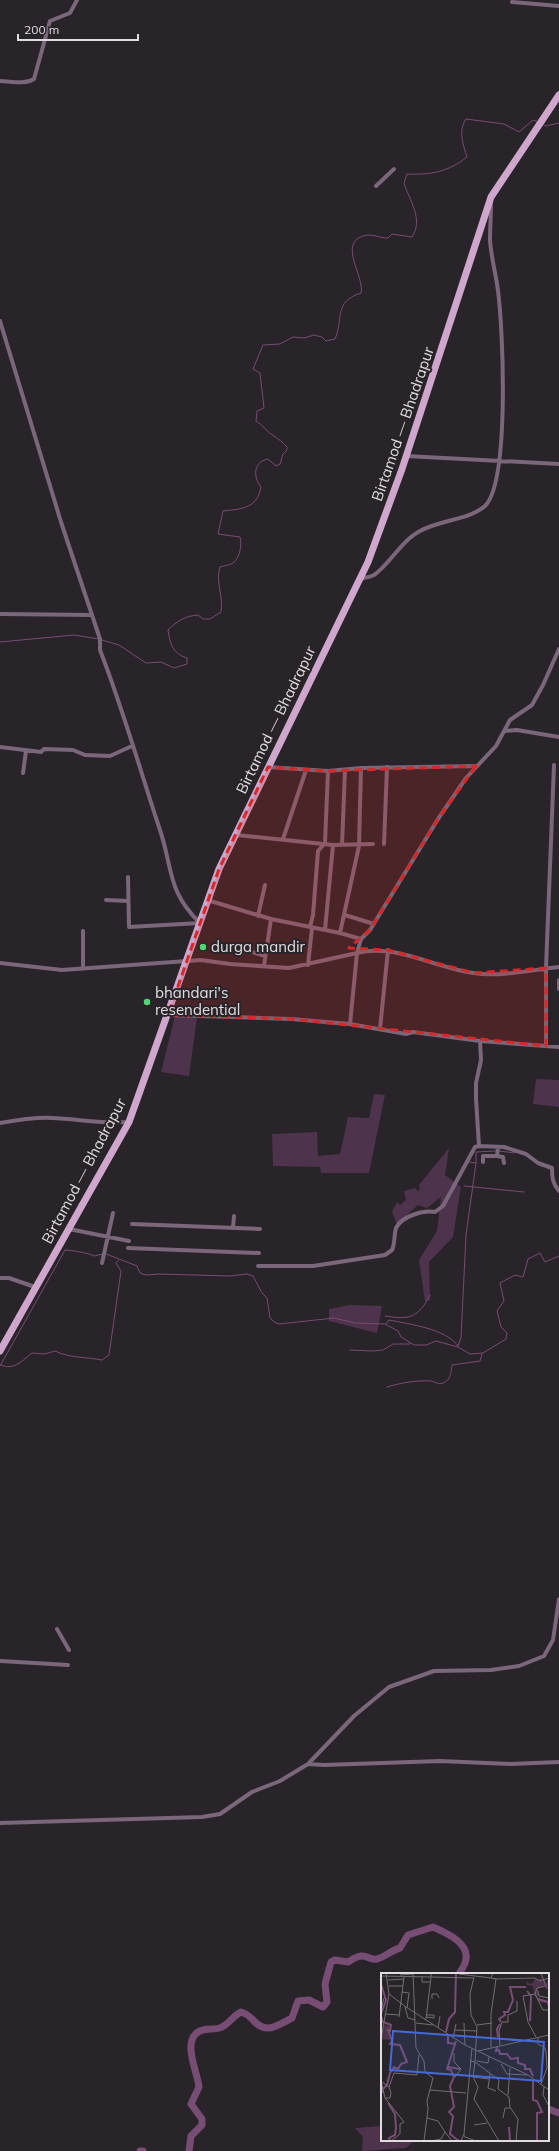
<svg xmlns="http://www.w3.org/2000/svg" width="559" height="2151" viewBox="0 0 559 2151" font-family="Mulish,sans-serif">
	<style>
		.green { fill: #4e334c }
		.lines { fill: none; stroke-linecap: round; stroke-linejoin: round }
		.stream { stroke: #774d74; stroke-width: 1 }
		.river { stroke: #774d74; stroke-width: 7 }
		.street { stroke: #7a6779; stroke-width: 4 }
		.primary { stroke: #cfa7cc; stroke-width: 7 }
		.marked { fill: #d62828; fill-opacity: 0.2; stroke: #d62828; stroke-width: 3; stroke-dasharray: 8 5; stroke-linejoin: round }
		.poi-dot { fill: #52d673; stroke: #292429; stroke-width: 1.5 }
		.labels { text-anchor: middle; stroke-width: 4; stroke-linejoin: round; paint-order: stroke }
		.street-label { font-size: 15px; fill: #e0dcdf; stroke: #292429 }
		.poi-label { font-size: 15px; fill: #e0dcdf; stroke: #292429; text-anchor: start }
		.inset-river { fill: none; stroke: #774d74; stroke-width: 2 }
		.inset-road { fill: none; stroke: #726e72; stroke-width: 1 }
		.view { fill: #446ad9; fill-opacity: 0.15; stroke: #446ad9; stroke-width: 2 }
		.inset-edge { fill: none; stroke: #e0dcdf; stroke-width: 2 }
	</style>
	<rect width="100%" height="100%" fill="#292429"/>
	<path class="green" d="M175,1016l22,1 -8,59 -28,-4z
		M536,1079l23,1v27l-26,-3z
		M374,1094l11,1 -16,78h-48l-1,-6 -47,-1 -1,-32 45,-2 1,24 22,-2 8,-37 21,1z
		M449,1148l-4,27 16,12 -8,50 -24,25 1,38 -5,1 -6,-41 18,-29 4,-34 -14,11 -9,-3 -21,19 -5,-12 5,-10 3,3 6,-5 -2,-9 12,-3 1,3 3,-1 -1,-5z
		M349,1305l33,1 -5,27 -48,-12v-12z
		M382,2126v14h33l-9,8 -44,3 1,-14 -8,-9z"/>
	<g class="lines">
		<path class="stream" d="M542,124l4,2 13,-3
			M102,640l17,5 27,18 15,-1 13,6 13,-4v-6c-14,-4 -17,-14 -19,-28 9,-9 17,-14 30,-15l5,4h7l11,-7c3,-15 -6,-30 -1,-45 3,-1 10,-2 13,-4 7,-5 9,-18 7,-26l-22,-3 5,-23c18,-2 34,-2 38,-24 -8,-10 -8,-25 7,-28l8,7 4,-2 3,-10 4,-4v-3c-5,-6 -8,-7 -13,-11 -7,-4 -11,-11 -18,-15l1,-10 7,-3 -4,-35 -7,-4 10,-24 17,-1 13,-7 11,1 10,-3 8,2 4,4 9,-2c9,-21 -2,-37 26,-46 4,-16 -23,-49 2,-57 8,-3 16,2 25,2l4,-4 20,3c12,-18 -3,-37 -8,-54l3,-9c24,1 41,-2 60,-17 -4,-12 -9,-27 -1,-38l38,5 15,8 14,-12 5,2
			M0,642l74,-7 25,4
			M499,1151l16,2
			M469,1162l7,1v-11l19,-1
			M464,1186l60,6
			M106,1254l31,12 3,7 6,2 13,-1 71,2 17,-2 6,2 9,17 5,5 3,20 4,4 5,2 55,-6 21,5 30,1 13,7 3,6 13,8h12l10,-4 22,6 12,7 13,-1 23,-14 1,-6 -6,-6 -4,-16 7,-10 -4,-18 15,-8 8,2 5,-18 12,-6 5,9 14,-6
			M385,1316c25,4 33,2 45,-21
			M386,1324l3,-4c20,4 58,9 69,26
			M458,1346l3,-8 5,-103 10,-72
			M350,1350l22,1 11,-1 10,-6h17
			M1,1365c13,6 22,-5 31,-12l13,1 10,-3c14,7 31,6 47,9l7,-5 12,-84 -5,-8 3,-3
			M0,1366l65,-116c4,0 25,3 29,6l9,-2
			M387,1387c13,-4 30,-7 44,-6 5,1 8,5 14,1 6,-3 6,-11 7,-17l28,-4 2,-7"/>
		<path class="river" d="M548,2109l11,4
			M140,2151h3
			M189,2151l2,-15 11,-11v-6l-11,-15 8,-17c-1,-13 -17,-45 -1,-55 8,-5 17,-1 24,-5 8,-4 12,-12 19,-15 7,2 9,5 13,9 13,14 24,4 38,-3l6,-17 11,-1 14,7 4,-5 -2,-18 6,-22 4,-2 13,2c19,-13 18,-1 29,-3 8,-2 15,-9 23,-11l8,-13 25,-8c14,6 39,17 32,36 -1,4 -4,7 -6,11"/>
		<path class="street" d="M512,2l47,4
			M0,81c11,0 24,4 34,-2l16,-58 20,-8 7,-13
			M376,186l18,-17
			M0,321l61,201 39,117v11c23,59 40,120 60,180 13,39 7,61 40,93
			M406,456l153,8
			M360,579c4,-1 10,-2 14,-4 15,-10 27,-34 46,-44 19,-11 49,-11 65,-25 25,-25 18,-178 13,-215 -2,-17 -7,-34 -8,-51 0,-12 1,-25 1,-37
			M0,614l91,1
			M505,731l12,-1 42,7
			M0,747l41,5 3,-3 29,1 12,5 25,1 22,-10
			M268,767l60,4 33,-3 -2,78 -19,87
			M361,768l115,-2
			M23,773l3,-22
			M236,835l97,10 40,-1
			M283,839l23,-69
			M384,844l3,-77
			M342,845l3,-75
			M128,877l1,50 71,-4
			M106,900l22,1
			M207,900l64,19 -7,47
			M345,915l29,9
			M258,916l7,-31
			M271,919l69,14 21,6
			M310,927l3,-12 5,-64 7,-8 3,-72
			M325,930l8,-85
			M83,931v37
			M242,949l23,7
			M0,963l62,7 139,-10 29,4 59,4 68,-15 4,-14 9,-9 68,-111 28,-41 30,-32 14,-26 22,-15 11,-20 16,-36
			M308,965l4,-37
			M559,980v9
			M168,1015l123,4 59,5 56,10 7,-2 67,9 79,6
			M350,1024l7,-71c39,-10 77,15 116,20 28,4 58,-3 86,-6
			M380,1029l8,-79
			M546,1046v-78l8,-203
			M0,1123c17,-3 34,-6 52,-5 26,1 51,6 77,4
			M479,1146l-3,-47v-16l5,-23 -1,-19
			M498,1147l-1,9 6,1 1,6
			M483,1162v-6h14
			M132,1224l128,5
			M233,1228l1,-12
			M69,1229l60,12
			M128,1248l131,5
			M102,1263l11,-50
			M258,1266h55l72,-11 7,-5c3,-6 2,-16 4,-22 6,-12 27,-18 39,-16l8,-6 32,-59 4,-1 25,1 22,7 12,9 14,5c0,10 1,16 7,23
			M0,1278h9l26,9
			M57,1629l12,21
			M1,1661l67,4
			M308,1764l16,1 116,-4 71,3 48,-2
			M0,1823l202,-6 18,-3 32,-22 28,-11 28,-17 46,-48 35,-29 45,-16 57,-1 28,-4 25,-10 9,-16 6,-41"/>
		<path class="primary" d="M0,1351l129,-229 90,-253 149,-307 34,-93 89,-272 68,-102"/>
	</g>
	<path class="marked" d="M476,766l-38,53 -68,111 -21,18 39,2 86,23 72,-5v78l-255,-27 -123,-4 51,-146 49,-102 60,4z"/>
	<g class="poi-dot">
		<circle cx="203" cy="947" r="4"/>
		<circle cx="147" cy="1002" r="4"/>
	</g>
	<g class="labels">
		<g class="street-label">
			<text transform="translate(403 424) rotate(-71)" y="5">Birtamod — Bhadrapur</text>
			<text transform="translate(276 720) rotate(-64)" y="5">Birtamod — Bhadrapur</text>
			<text transform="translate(84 1171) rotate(-62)" y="5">Birtamod — Bhadrapur</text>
		</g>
		<g class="poi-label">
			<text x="211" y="952">durga mandir</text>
			<text x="155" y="998">bhandari's<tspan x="155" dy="17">resendential</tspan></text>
		</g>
	</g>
	<g transform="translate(381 1973)">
		<rect width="168" height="168" fill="#292429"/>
		<path d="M159,3l7,8v-3l2,-1v9h-4l1,-4 -8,3v10l10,3 1,7 -2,-5 -7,-1 -6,-7 -1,-9 -6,-1 -1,-4 4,3 4,-2v-3h7zM3,52l6,1v14l-9,-1z" fill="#4e334c"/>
		<path class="inset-river" d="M0,11l5,16 -5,14M146,18l4,5 -1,25M157,26l10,3 1,5M0,43l2,6 8,3 -1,6 -2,-1 4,11 -2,3 10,1 7,17 -6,2 -3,5 -4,-2 -4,6 -3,12 -5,5 1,3M120,49l-2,-3 6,-4 -1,-3h4l5,-12 -3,-13h16M65,59l3,-13 6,-7 1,-39M67,62v8l7,1M117,64l-1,-8 3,-5M75,68l-9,28 4,1 3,7 -4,9 4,21 -5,5 4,4 -3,18 9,7M116,74l-1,4 3,-1 1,4h7l4,5 7,-1v5l7,2v4h5l3,7M67,94l12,2M152,107v20l4,1 5,11 -5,1v28M7,130l7,11 1,14 -1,7 -6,3 1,3M128,154l1,14"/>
		<path class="inset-road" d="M5,0l3,21 17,13 59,38 63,30 21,15M32,0l3,75 8,13 1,11 8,6 -6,23 1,8 -4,32h5M78,1l32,4 2,-5M19,2l13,-1M0,3l50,1v-4M41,4v5h8M93,4l-4,17 1,21 6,12 -2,35 24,18 -1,9 11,8 1,10 8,12 -2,22M114,6l40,-1 5,3 9,-3M7,7l16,-1M8,13h14M157,18l1,5 10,2M21,19l7,1 -2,15M154,21l8,16h6M51,26v-5h5l2,4M24,34l3,11 7,2M0,37l3,-12M4,41l14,1M18,44l5,-40M45,44l8,1v-3h-7M45,46l5,-42 42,1M35,50l17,2M83,50l1,22M96,52l15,-2M57,55l2,-12M74,57l22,1M155,64l-8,-15 -5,-26 12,-2 2,-6 9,-2 -5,-13M72,65l3,-14M157,65v6l7,4 1,4 1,16 -6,16M0,66l8,-45M119,72l-1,-14 3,-9h6v-7l9,-4v-10M110,74v-33l5,-35 -5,-1M97,78l71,-16M73,80v9l7,7 -6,8M89,88l5,1 -2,15 5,10 -4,12 25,42M96,88l11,2 1,-6M120,91l6,10 20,1M109,101l-2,14 8,3M87,102l19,2M92,104l16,2M0,108l4,17 19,24 -4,2v10l-9,7M1,109l7,5 2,6 -1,5h-5M8,114l5,-14 23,2 2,-20M163,114l-1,8 6,11M49,117l36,3M127,122l2,-27M46,145l11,3 7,11M122,145l2,-10h5M93,152l13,-2M83,162l1,2 11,4M50,168l10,-2 4,-7 7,9M80,168l3,-7 8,-86"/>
		<path class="view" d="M12,58l151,11 -3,39 -151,-11z"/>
		<rect width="168" height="168" class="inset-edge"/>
	</g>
	<path d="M18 34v6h120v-6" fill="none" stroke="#e0dcdf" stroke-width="2"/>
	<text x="24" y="34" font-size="12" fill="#e0dcdf" stroke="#292429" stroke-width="3" paint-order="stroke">200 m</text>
</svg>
